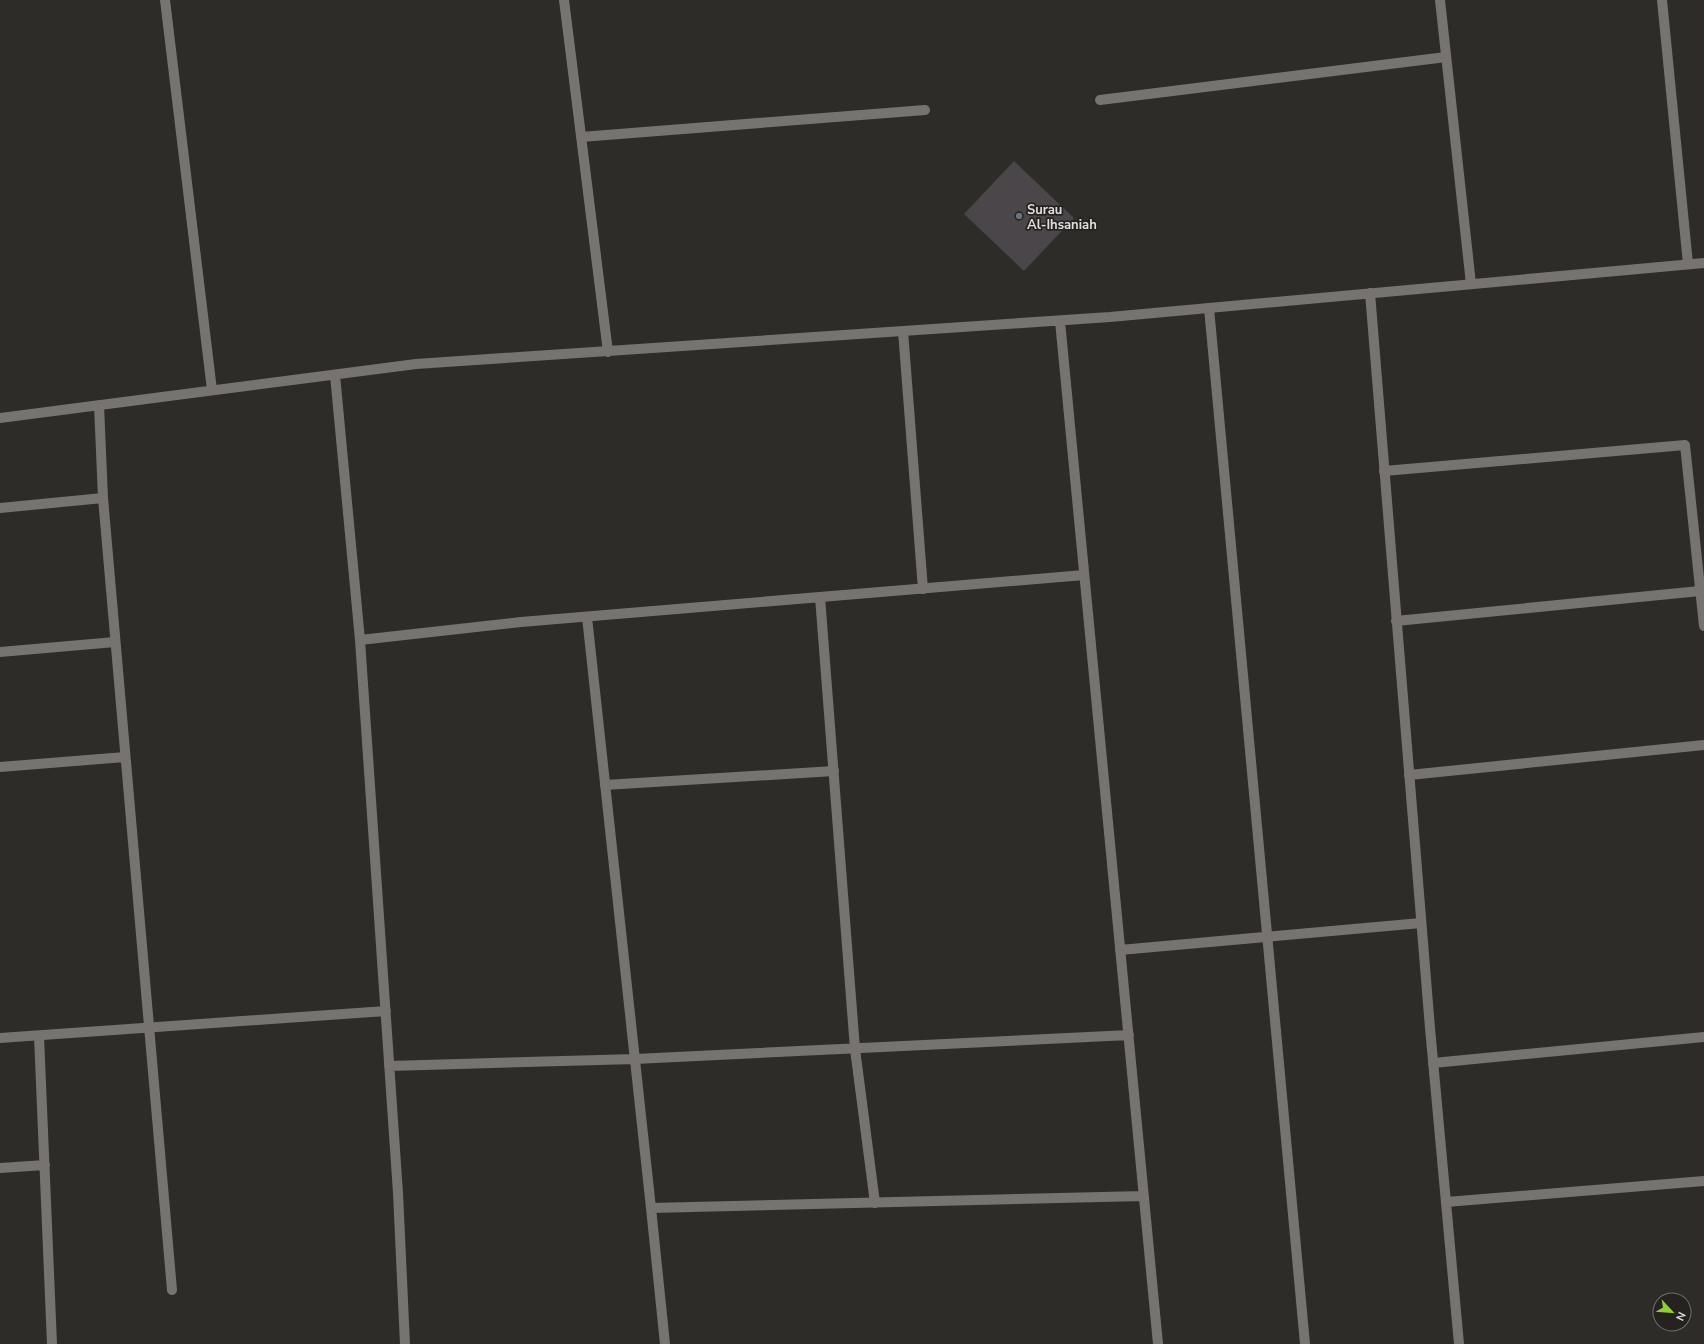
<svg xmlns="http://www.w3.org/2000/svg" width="1704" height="1344" viewBox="0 0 1704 1344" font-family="'Nunito Sans',sans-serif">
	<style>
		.building { fill: #4a4649 }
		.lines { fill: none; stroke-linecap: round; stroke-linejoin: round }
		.service { stroke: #767370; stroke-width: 10 }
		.minor { stroke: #767370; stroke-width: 10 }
		.worship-dot { fill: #6b7280; stroke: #252220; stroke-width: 1.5 }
		.labels { text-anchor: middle; stroke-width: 3.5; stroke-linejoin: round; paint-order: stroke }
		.poi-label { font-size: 13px; font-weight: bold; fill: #e0dedc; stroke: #252220; text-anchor: start }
	</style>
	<rect width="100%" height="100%" fill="#2e2c29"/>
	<path class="building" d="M1014,161l60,57 -50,53 -60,-57z"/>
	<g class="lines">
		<path class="service" d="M1662,0l26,264
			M1100,100l346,-43
			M1209,308l96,1036
			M903,331l20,258
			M1384,471l301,-26 19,181
			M0,652l115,-10
			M1409,775l295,-30
			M605,785l229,-14
			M39,1036l13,308
			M855,1049l20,154
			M1433,1063l271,-26
			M0,1168l45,-3"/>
		<path class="minor" d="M165,0l47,390
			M564,0l44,352
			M1440,0l31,284
			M581,137l344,-27
			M1370,293l60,735 29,316
			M1060,321l98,1023
			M335,375l25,265 38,553 7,151
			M99,405l4,93 69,792
			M0,418l416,-54 694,-47 594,-54
			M0,508l103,-10
			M820,597l35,452
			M587,617l64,591
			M1396,621l304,-30
			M360,640l161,-18 563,-47
			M0,767l125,-10
			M1120,950l301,-27
			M0,1038l386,-27
			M389,1066l246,-7 494,-24
			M1446,1202l258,-21
			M665,1344l-14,-136 493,-12"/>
	</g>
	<circle class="worship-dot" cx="1019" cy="216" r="4"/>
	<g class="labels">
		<g class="poi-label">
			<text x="1027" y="214">Surau<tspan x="1027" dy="15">Al-Ihsaniah</tspan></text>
		</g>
	</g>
	<g transform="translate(1672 1312) rotate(116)"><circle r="19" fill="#252220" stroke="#706d6b"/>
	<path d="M0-3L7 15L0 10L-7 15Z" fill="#92cd3e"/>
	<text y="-6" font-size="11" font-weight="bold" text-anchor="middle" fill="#e0dedc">N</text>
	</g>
</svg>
